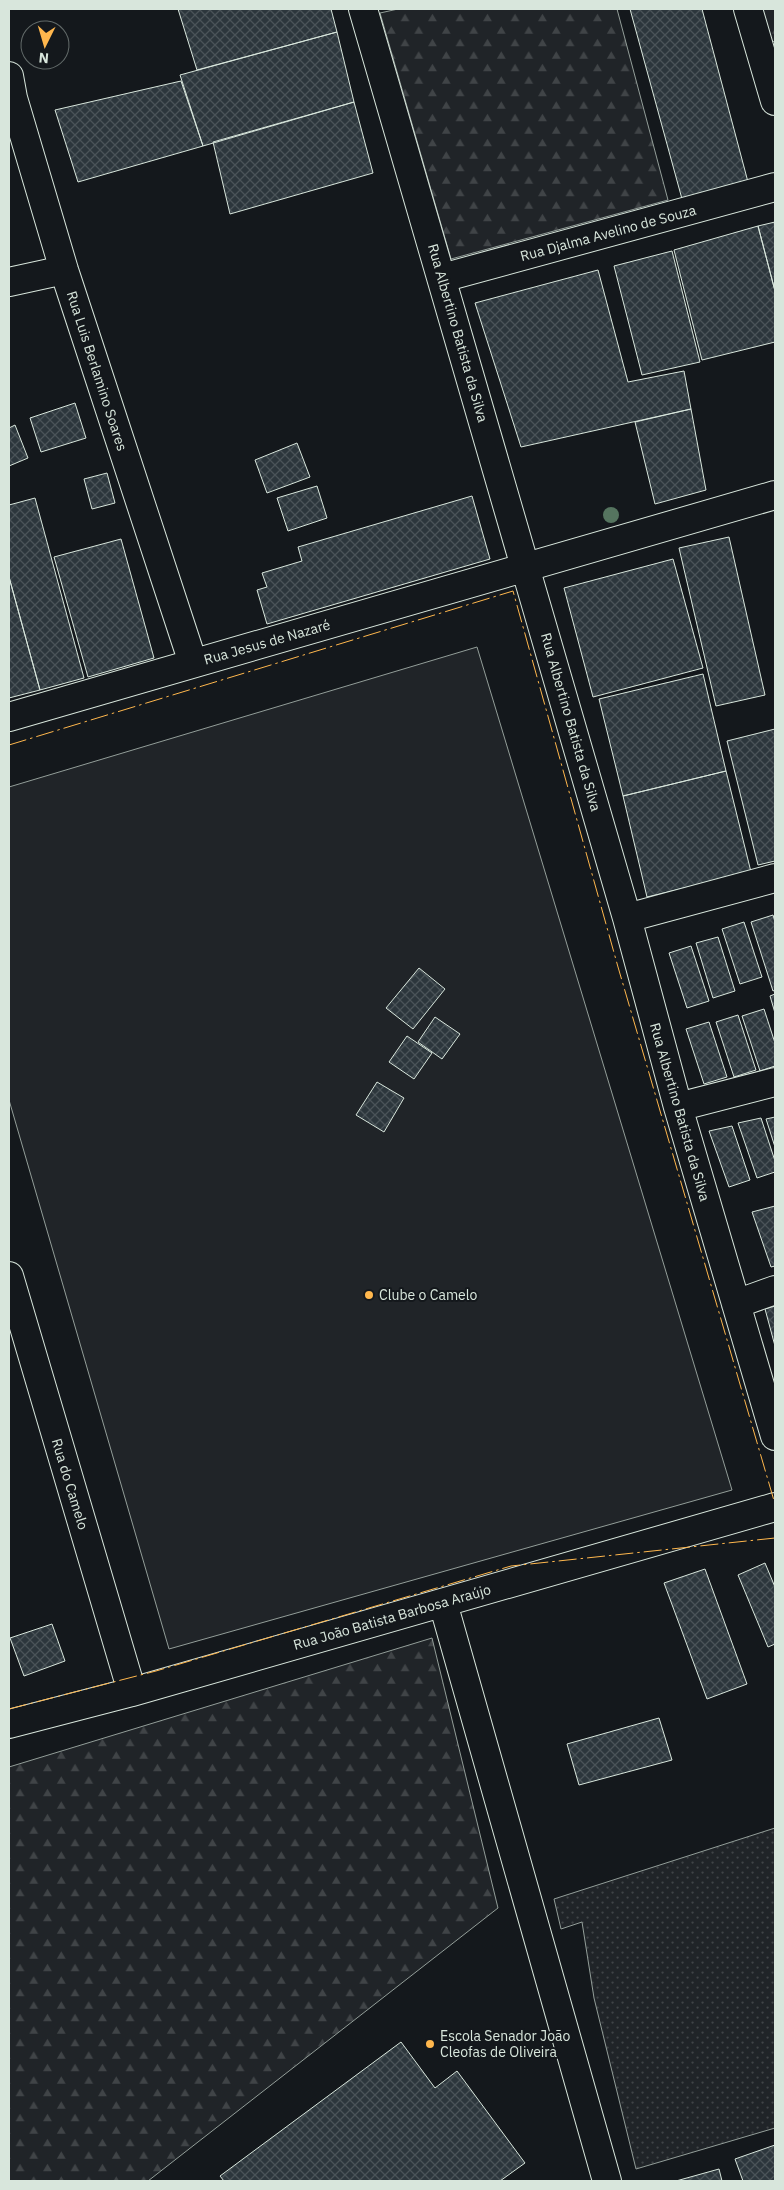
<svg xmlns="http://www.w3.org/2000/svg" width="784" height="2190" viewBox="0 0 784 2190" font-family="'IBM Plex Sans',sans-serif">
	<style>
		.grass { fill: url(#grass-dots); stroke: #939e99 }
		.forest { fill: url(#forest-firs); stroke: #939e99 }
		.garden { fill: #202428; stroke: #939e99 }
		.building { fill: url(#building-cross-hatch); stroke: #d8e6dc }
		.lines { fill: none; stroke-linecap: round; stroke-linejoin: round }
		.minor-casing { stroke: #d8e6dc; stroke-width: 30 }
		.minor { stroke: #14181c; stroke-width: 28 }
		.power { stroke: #ffb74d; stroke-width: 1; stroke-dasharray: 18 4 2.5 4; stroke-linecap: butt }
		.tree { fill: #55745f }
		.poi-dot { fill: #ffb74d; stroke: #14181c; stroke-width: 2 }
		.labels { text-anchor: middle; stroke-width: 4; stroke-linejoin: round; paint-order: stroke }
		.street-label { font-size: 14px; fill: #d8e6dc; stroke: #14181c }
		.poi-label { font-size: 14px; fill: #d8e6dc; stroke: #14181c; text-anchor: start }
	</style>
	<defs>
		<pattern id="grass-dots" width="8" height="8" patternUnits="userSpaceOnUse" patternTransform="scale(1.25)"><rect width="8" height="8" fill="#202428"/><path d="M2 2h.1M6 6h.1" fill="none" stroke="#404447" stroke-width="1.8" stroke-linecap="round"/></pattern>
		<pattern id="forest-firs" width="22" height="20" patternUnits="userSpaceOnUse" patternTransform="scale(1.25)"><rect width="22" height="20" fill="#202428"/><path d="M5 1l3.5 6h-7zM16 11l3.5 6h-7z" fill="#404447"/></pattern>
		<pattern id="building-cross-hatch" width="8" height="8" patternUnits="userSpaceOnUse" patternTransform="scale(1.25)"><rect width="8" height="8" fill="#2c363c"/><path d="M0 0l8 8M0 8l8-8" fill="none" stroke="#4a5358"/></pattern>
	</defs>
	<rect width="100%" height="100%" fill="#14181c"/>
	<path class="grass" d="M775,1828v300l-139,41 -42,-171 -12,-76 -21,7 -7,-30z"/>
	<path class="forest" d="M398,9h219l51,191 -217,59 -71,-246z
		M762,9h13v32l-3,1z
		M432,1638l66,270 -350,273h-139v-414z"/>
	<path class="garden" d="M477,647l255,843 -563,159 -160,-549v-313z"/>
	<path class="building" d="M178,9h153l6,23 -140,38z
		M630,9h72l46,173 -66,17z
		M337,32l17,70 -151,44 -23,-71z
		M181,81l22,65 -125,36 -23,-72z
		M354,102l19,71 -143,41 -17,-72z
		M775,222v69l-17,-65z
		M758,226l17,65v51l-73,18 -28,-110z
		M672,251l28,111 -58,13 -28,-109z
		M598,270l30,112 56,-11 7,38 -170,38 -46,-144z
		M75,403l11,35 -45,14 -11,-34z
		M691,409l15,81 -51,14 -20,-82z
		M15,425l13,33 -19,8v-38z
		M297,443l13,34 -43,16 -12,-33z
		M107,473l8,30 -23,6 -8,-30z
		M317,486l10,32 -39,13 -11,-33z
		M472,496l18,63 -223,65 -10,-34 10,-3 -5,-14 40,-12 -4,-14z
		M35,498l49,180 -44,12 -31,-113v-72z
		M729,537l36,158 -49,11 -37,-158z
		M121,539l33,119 -66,19 -34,-120z
		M673,559l30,109 -110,29 -29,-109z
		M9,577l31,113 -31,8z
		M703,674l23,97 -103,25 -24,-97z
		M775,729v132l-17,4 -31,-124z
		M726,771l25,101 -104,25 -24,-101z
		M773,915l2,7v68l-2,1 -22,-69z
		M744,922l18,55 -22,7 -18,-55z
		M718,937l17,54 -22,7 -17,-55z
		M691,946l18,55 -22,7 -18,-55z
		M419,968l26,21 -32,40 -27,-21z
		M775,994v19l-5,-17z
		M764,1009l11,34v23l-15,5 -18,-55z
		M738,1015l18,55 -22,7 -18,-55z
		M435,1017l25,17 -18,25 -24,-17z
		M709,1022l18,55 -23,7 -18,-55z
		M407,1036l25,17 -18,26 -25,-17z
		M377,1082l27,16 -20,34 -28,-17z
		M775,1117v30l-9,-28z
		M761,1118l14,43v11l-18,6 -19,-55z
		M732,1126l18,54 -21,7 -20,-56z
		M775,1206v60l-4,1 -19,-55z
		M775,1306v40l-10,-37z
		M765,1563l10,24v57l-7,3 -30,-72z
		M705,1569l42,115 -40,15 -43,-116z
		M52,1624l13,37 -41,15 -14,-38z
		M659,1718l13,42 -93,25 -12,-41z
		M401,2042l34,46 22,-17 68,92 -25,18h-276l-4,-5z
		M775,2145v36h-32l-8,-22z
		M719,2169l3,12h-46z"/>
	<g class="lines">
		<defs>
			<path id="minor" d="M363,9l264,909 51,189 97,329
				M748,9l27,92
				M9,76l4,22 51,172 129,393
				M442,278l333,-91
				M9,282l55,-12
				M9,717l766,-222
				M627,918l148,-40
				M678,1107l97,-25
				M9,1276l123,416
				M736,1304l39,-14
				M443,1603l164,578
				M9,1724l123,-32 643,-185"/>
		</defs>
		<use href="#minor" class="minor-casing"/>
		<use href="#minor" class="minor"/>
		<path class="power" d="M9,745l504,-154 105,376 157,537
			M9,1709l147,-38 355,-105 264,-28"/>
	</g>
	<circle class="tree" cx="611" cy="515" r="8"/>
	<g class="poi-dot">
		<circle cx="369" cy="1295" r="5"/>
		<circle cx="430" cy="2044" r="5"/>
	</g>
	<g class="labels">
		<g class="street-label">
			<text transform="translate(608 233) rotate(-15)" y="5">Rua Djalma Avelino de Souza</text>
			<text transform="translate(458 333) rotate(74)" y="5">Rua Albertino Batista da Silva</text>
			<text transform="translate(97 371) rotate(72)" y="5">Rua Luis Berlamino Soares</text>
			<text transform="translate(267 642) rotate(-16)" y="5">Rua Jesus de Nazaré</text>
			<text transform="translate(571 722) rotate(74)" y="5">Rua Albertino Batista da Silva</text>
			<text transform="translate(680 1112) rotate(74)" y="5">Rua Albertino Batista da Silva</text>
			<text transform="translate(70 1484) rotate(73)" y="5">Rua do Camelo</text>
			<text transform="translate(392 1617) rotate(-16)" y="5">Rua João Batista Barbosa Araújo</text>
		</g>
		<g class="poi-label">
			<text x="379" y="1300">Clube o Camelo</text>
			<text x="440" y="2041">Escola Senador João<tspan x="440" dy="16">Cleofas de Oliveira</tspan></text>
		</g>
	</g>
	<rect width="784" height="2190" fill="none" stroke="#d8e6dc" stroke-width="20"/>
	<g transform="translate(45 45) rotate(185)"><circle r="24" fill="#14181c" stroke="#626a69"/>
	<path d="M0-4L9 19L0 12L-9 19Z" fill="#ffb74d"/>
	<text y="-8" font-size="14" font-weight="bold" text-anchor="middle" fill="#d8e6dc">N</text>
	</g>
</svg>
